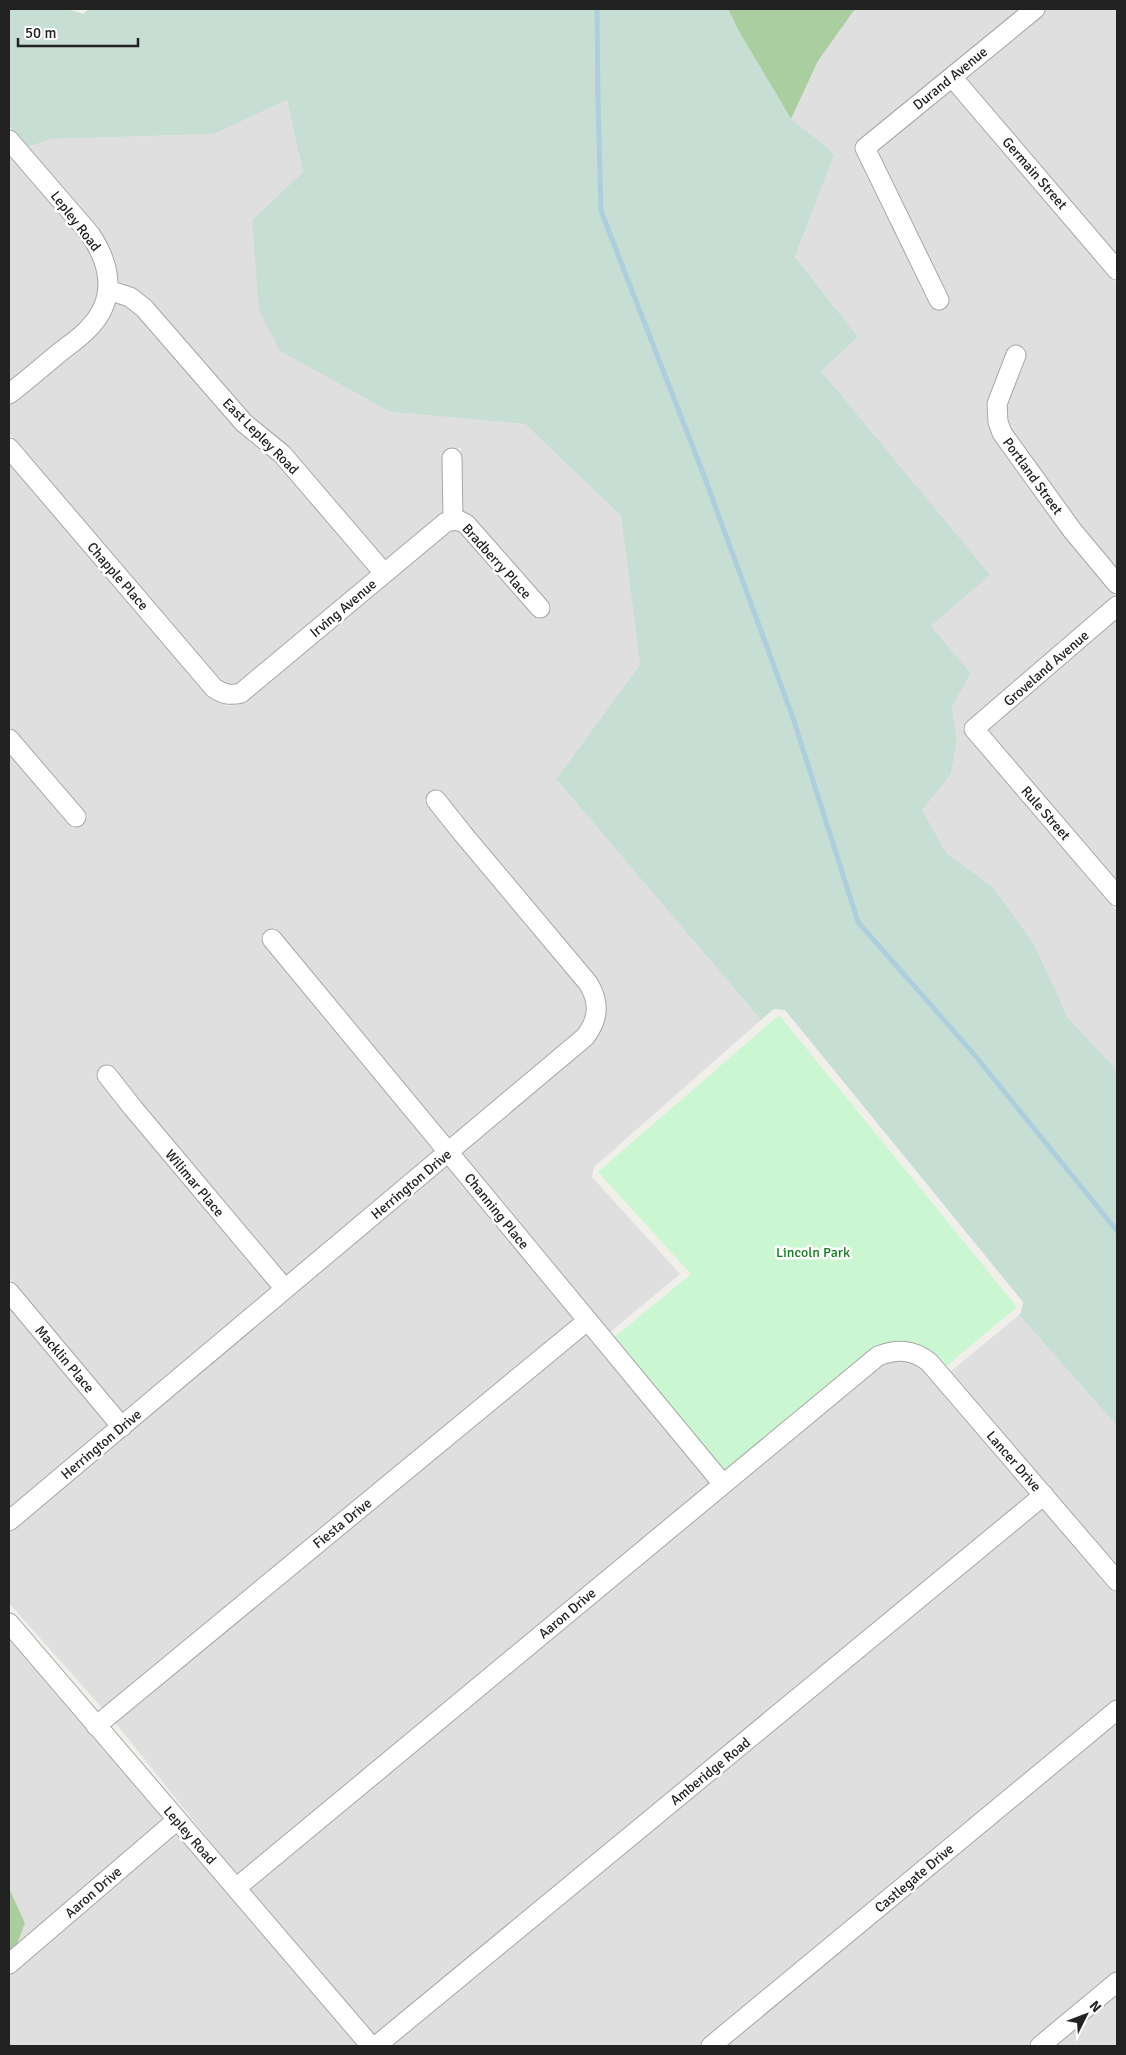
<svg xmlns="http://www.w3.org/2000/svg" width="1126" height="2055" viewBox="0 0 1126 2055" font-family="Signika,sans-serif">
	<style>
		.residential { fill: #e0dfdf }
		.forest { fill: #abcea1 }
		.wetland { fill: #c7ded5 }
		.park { fill: #caf7d1 }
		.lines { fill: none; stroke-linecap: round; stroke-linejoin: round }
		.stream { stroke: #adcedc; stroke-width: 5 }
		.minor-casing { stroke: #a6a6a6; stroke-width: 21 }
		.minor { stroke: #fff; stroke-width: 19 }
		.labels { text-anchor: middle; stroke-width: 5; stroke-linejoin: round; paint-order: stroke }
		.street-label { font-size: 14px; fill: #222; stroke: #fff }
		.park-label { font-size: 14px; fill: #137c23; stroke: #fff }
	</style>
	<rect width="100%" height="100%" fill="#f1efe9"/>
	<path class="residential" d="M855,9h167l-169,138 10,12 87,-70 167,195v285l-43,-51 -14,11 56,68 -154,132 155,182v159l-49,-52 -34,-74 -41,-57 -47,-34 -25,-43 30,-36 6,-33 -5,-34 19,-34 -40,-47 58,-51 -169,-204 38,-34 -63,-80 39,-102 -43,-36 27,-58z
		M1047,9h70v247l-153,-179z
		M287,100l16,72 -51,48 139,192 134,12 96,92 19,149 -84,114 205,241 -167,147 -2,10 88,97 -71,59 -148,-180 139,-123 5,-13v-19l-10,-22 -125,-148 -32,-40 -14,12 32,40 124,148 8,16v11l-8,17 -129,108 -150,-178 -26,-35 -15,11 27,36 150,178 -150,125 -147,-175 -31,-39 -14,11 31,40 147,175 -150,125 -114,-137v-524l65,76 14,-12 -79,-92v-263l198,232 10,7 7,2 1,3 13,-1 1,-3 214,-173 7,2 78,89 14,-12 -79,-91 -11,-5 -1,-64 -17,3v63l-58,47 -135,-144 -100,-116 -17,-12 -17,-6 -3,-25 -6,-15 -81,-96 26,-8 161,-5z
		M9,154l74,86 9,14 7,26 -2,17 -4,13 -10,13 -74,61z
		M114,301l24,13 137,146 97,113 -134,112h-11l-7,-4 -211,-248v-28l85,-70z
		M1117,617v265l-130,-153z
		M447,1165l128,156 -472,388 -94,-106v-71z
		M9,1306l100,120 -100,85z
		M1019,1315l98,111v140l-167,-194z
		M585,1333l125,151 -472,392 -124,-155z
		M902,1359l13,4 7,5 110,127 -657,542 -127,-149 633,-524z
		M1042,1507l75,88v105l-419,346h-310z
		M9,1637l155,183 -148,127 9,-24 -16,-35z
		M1117,1720v251l-90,75h-304z
		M175,1832l183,214h-349v-72z
		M1117,1992v54h-65z"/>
	<path class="forest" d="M728,9h127l-37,52 -27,58 -52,-87z
		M9,1888l16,35 -9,24 -7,6z"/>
	<path class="wetland" d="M9,9h59l15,5 6,-5h639l11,23 52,87 38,30 5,6 -39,102 63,80 -37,34 169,204 -59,51 40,47 -19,34 5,34 -6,33 -29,36 24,43 47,34 41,57 34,74 49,52v356l-98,-111 2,-3 2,-10 -238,-292 -11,-1 -13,11 -205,-241 84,-114 -19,-149 -96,-92 -134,-12 -111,-61 -21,-41 -7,-90 51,-48 -16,-72 -73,34 -161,5 -26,8 -18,-21z"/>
	<path class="park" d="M779,1015l238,292 -79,66 -47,-22 -168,133 -117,-140 85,-70 -93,-102z"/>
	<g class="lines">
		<path class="stream" d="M597,9l1,94 3,108 102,262 90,245 65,204 115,131 144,178"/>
		<defs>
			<path id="minor" d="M952,77l165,193
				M9,140l81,94c21,31 27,65 -1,94 -9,10 -20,17 -30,25 -17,14 -33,28 -50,41
				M108,290l22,7 14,11 100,115 38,31 102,119
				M939,300l-74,-152 170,-139
				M1016,355l-19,49 1,18 4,11 70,97 45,54
				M9,448l205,240c9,6 16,8 27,5l205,-171 12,-2 8,4 74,84
				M452,458l1,62
				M1117,606l-143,123 143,167
				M9,739l67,78
				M272,939l451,545
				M107,1075l26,33 152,181
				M9,1292l113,135
				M9,1521l576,-484c14,-18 15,-35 3,-54l-125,-149 -27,-34
				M9,1623l362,423
				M96,1726l491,-405
				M236,1888l642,-532c19,-7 34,-7 51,6l188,219
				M9,1964l168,-144
				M376,2046l668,-551
				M711,2046l406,-336
				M1040,2046l77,-64"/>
		</defs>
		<use href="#minor" class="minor-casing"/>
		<use href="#minor" class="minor"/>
	</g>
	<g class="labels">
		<g class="street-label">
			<text transform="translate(950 78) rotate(-39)" y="5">Durand Avenue</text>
			<text transform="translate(1035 173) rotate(49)" y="5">Germain Street</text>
			<text transform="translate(76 221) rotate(52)" y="5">Lepley Road</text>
			<text transform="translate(261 436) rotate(45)" y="5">East Lepley Road</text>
			<text transform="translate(1033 476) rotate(54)" y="5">Portland Street</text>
			<text transform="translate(497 561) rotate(48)" y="5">Bradberry Place</text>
			<text transform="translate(118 576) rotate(49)" y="5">Chapple Place</text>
			<text transform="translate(343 608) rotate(-40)" y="5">Irving Avenue</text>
			<text transform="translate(1046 668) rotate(-41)" y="5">Groveland Avenue</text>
			<text transform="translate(1046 813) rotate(49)" y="5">Rule Street</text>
			<text transform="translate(195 1183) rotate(50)" y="5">Wilimar Place</text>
			<text transform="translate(411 1184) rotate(-40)" y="5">Herrington Drive</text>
			<text transform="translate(497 1211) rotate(51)" y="5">Channing Place</text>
			<text transform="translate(65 1359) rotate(50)" y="5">Macklin Place</text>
			<text transform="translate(101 1444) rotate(-40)" y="5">Herrington Drive</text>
			<text transform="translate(1014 1461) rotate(49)" y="5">Lancer Drive</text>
			<text transform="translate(342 1523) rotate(-39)" y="5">Fiesta Drive</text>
			<text transform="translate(567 1613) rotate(-40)" y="5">Aaron Drive</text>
			<text transform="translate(710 1771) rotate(-39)" y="5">Amberidge Road</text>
			<text transform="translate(190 1835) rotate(49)" y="5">Lepley Road</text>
			<text transform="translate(914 1878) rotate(-40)" y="5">Castlegate Drive</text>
			<text transform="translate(93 1892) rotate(-41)" y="5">Aaron Drive</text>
		</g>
		<g class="park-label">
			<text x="813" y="1257">Lincoln Park</text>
		</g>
	</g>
	<rect width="1126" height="2055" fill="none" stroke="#222222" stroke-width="20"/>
	<g transform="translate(1086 2015) rotate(48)" stroke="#ffffff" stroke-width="4" paint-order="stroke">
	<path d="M0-4L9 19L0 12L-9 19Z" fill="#222222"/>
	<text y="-8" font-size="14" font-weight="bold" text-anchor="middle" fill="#222222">N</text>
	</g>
	<path d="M18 38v8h120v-8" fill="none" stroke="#222222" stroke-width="2.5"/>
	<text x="25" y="38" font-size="15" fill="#222222" stroke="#ffffff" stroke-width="4" paint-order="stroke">50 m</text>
</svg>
